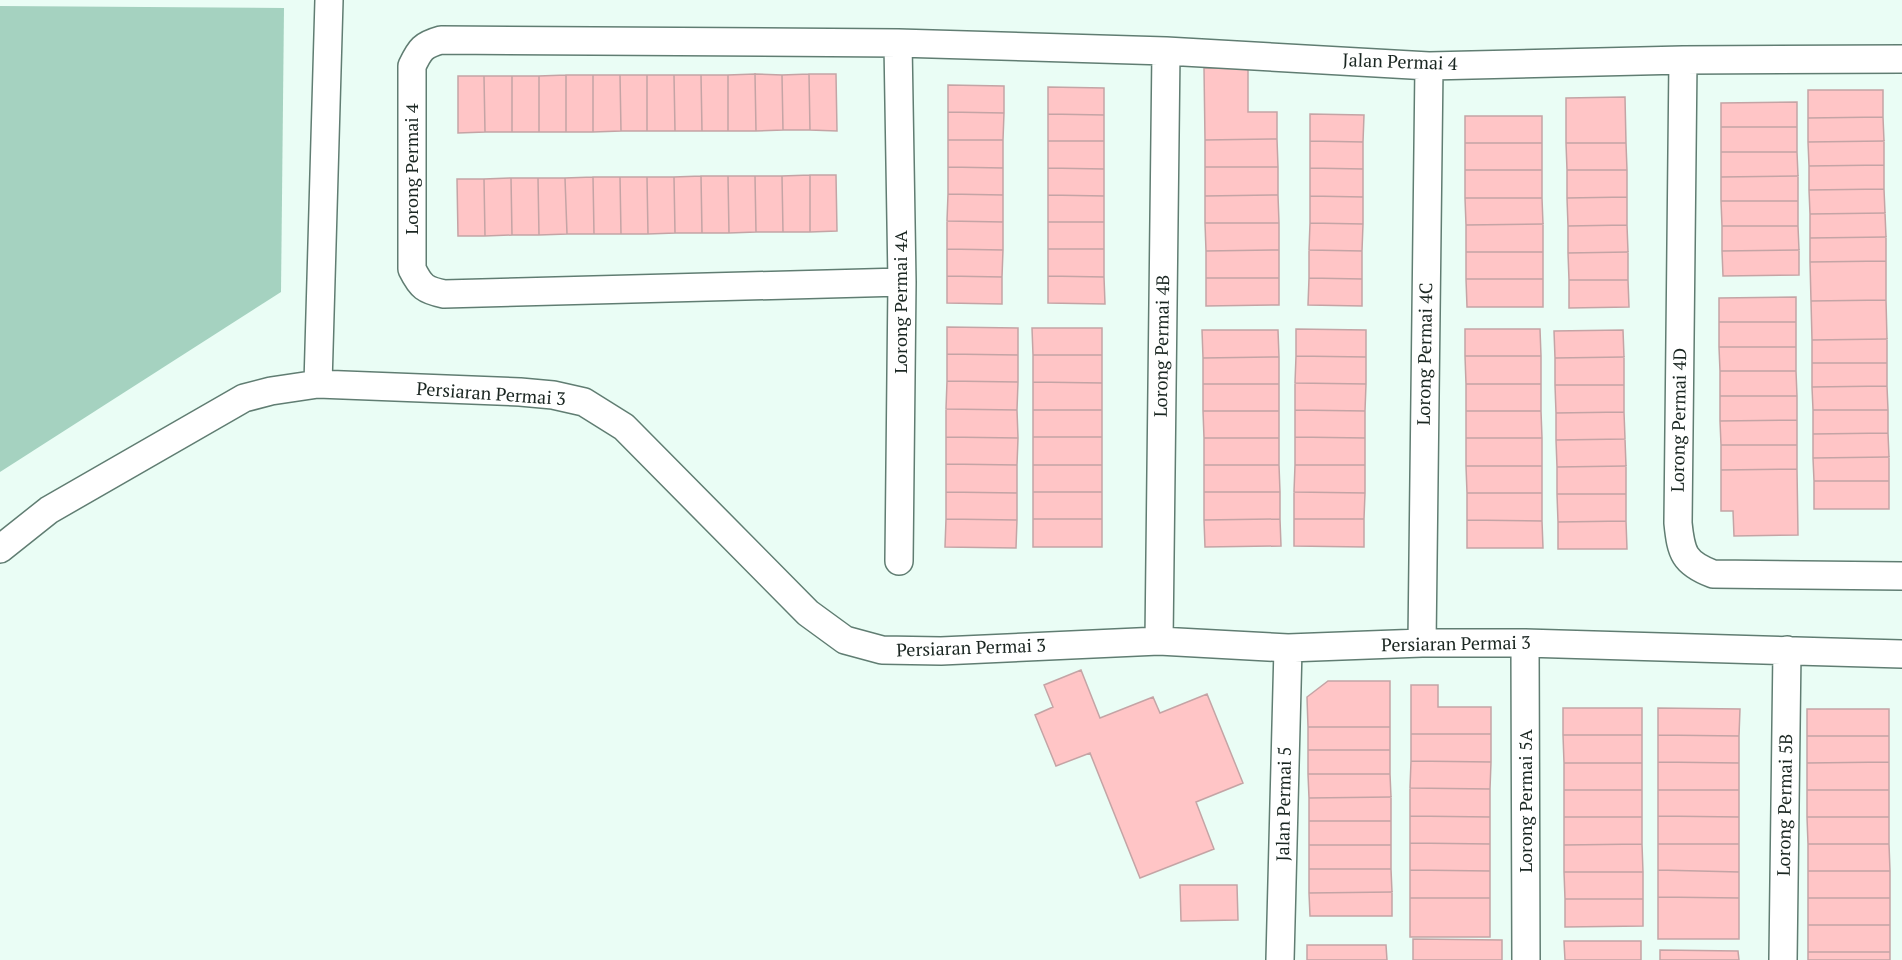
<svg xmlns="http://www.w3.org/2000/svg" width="1902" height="960" viewBox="0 0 1902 960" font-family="'PT Serif',serif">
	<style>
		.green { fill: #a5d2c0 }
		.building { fill: #ffc5c6; stroke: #c4a4a5; stroke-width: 1.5 }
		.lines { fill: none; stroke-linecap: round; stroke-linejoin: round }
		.street-casing { stroke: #607d72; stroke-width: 30 }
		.street { stroke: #fff; stroke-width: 27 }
		.labels { text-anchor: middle; stroke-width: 5; stroke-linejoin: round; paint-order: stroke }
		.street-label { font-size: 18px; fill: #1a2621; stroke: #fff }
	</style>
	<rect width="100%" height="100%" fill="#eafdf5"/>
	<path class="green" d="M0,6l284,2 -3,284 -281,180z"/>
	<path class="building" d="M1204,68h44v44h29v27l-72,1z
		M755,74l1,57h-28v-56z
		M755,74l27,1 1,55 -27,1z
		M809,74h27l1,57 -27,-1z
		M809,74l1,56h-27l-1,-55z
		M566,75v57h-27v-56z
		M566,75h27v57h-27z
		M593,75h27l1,56 -28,1z
		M620,75h27v56h-26z
		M647,75h27l1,56h-28z
		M674,75h27l1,56h-27z
		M701,75h27v56h-26z
		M458,76h26l1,56 -27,1z
		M484,76h28v56h-27z
		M512,76h27v56h-27z
		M948,85l56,1v27l-56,-1z
		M1048,87l56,1v27l-56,-1z
		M1808,90h75v27l-75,1z
		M1625,97l1,46h-60v-45z
		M1797,102v25h-76v-24z
		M948,112l56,1 -1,27h-55z
		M1048,114l56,1v26h-56z
		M1310,114l54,1 -1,27 -53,-1z
		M1465,116h77v27h-77z
		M1883,117l1,24 -76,1v-24z
		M1721,127h76v25h-76z
		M1277,139l1,28h-73v-27z
		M948,140h55v28l-55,-1z
		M1048,141h56v28l-56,-1z
		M1310,141l53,1v27l-53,-1z
		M1884,141v24l-75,1 -1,-24z
		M1465,143h77v27h-77z
		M1566,143h60l1,27h-60z
		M1721,152h76l1,24 -77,1z
		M1884,165v24l-75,1v-24z
		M948,167l55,1v27l-55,-1z
		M1205,167h73v28l-73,1z
		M1048,168l56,1v27l-56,-1z
		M1310,168l53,1v28l-53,-1z
		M1465,170h77v28h-77z
		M1567,170h60v27l-60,1z
		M810,175h26l1,56 -27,1z
		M810,175v57h-27l-1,-56z
		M701,176l1,57h-27l-1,-56z
		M701,176h27l1,57h-27z
		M728,176h27l1,56 -27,1z
		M755,176h27l1,56h-27z
		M1798,176v25h-77v-24z
		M593,177l1,57h-27l-2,-56z
		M593,177h27l1,57h-27z
		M620,177h27l1,57h-27z
		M647,177h27l1,56 -27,1z
		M511,178l1,57 -27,1 -1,-57z
		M511,178h27l1,57h-27z
		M538,178h27l2,56 -28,1z
		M457,179h27l1,57h-27z
		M1884,189l1,24 -75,1 -1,-24z
		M948,194l55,1v27l-56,-1z
		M1048,195l56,1v26h-56z
		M1278,195l1,28h-74v-27z
		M1310,196l53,1v27l-53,-1z
		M1627,197v28l-59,1 -1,-28z
		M1465,198h77l1,26 -77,1z
		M1721,201h77v25h-76z
		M1885,213l1,24 -76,1v-24z
		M947,221l56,1v28l-56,-1z
		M1048,222h56v27h-56z
		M1205,223h74v27l-73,1z
		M1310,223l53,1 -1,27 -53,-1z
		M1543,224v28h-77v-27z
		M1627,225l1,27 -60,1v-27z
		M1722,226h76l1,24 -77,1z
		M1886,237v24l-76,1v-24z
		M947,249l56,1 -1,27 -55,-1z
		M1048,249h56v28l-56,-1z
		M1279,250v28h-73v-27z
		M1309,250l53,1v28l-53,-1z
		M1799,250v25l-76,1 -1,-25z
		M1466,252h77v27h-77z
		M1628,252v28h-59l-1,-27z
		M1886,261v39l-75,1 -1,-39z
		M947,276l55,1v27l-55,-1z
		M1048,276l56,1 1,27 -57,-1z
		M1206,278h73v27l-73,1z
		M1309,278l53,1v27l-54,-1z
		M1466,279h77v28h-76z
		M1569,280h59l1,27 -60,1z
		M1796,297v25h-77v-24z
		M1886,300l1,39 -75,1 -1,-39z
		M1719,322h77v25h-77z
		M947,327l71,1v27l-71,-1z
		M1032,328h70v27h-69z
		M1296,329l70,1v27l-70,-1z
		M1465,329h75l1,27h-76z
		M1202,330h76l1,27 -76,1z
		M1623,330l1,27 -69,1 -1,-27z
		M1887,339v24h-75v-23z
		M1719,347h77v24h-76z
		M947,354l71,1v27l-71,-1z
		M1033,355h69v28l-69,-1z
		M1296,356l70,1v27l-71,-1z
		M1465,356h76v28h-75z
		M1279,357v27h-76v-26z
		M1624,357v28h-69v-27z
		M1812,363h75v23l-75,1z
		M1720,371h76l1,25h-77z
		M947,381l71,1 -1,28 -71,-1z
		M1033,382l69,1v27h-69z
		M1295,383l71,1 -1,27 -70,-1z
		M1203,384h76v27h-76z
		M1466,384h75v27h-75z
		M1555,385h69v27l-68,1z
		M1887,386l1,24h-75l-1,-23z
		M1720,396h77v24l-77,1z
		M946,409l71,1 1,28 -72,-1z
		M1033,410h69v27h-69z
		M1295,410l70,1v27l-70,-1z
		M1813,410h75v23l-75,1z
		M1203,411h76v27h-75z
		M1466,411h75l1,27h-76z
		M1624,412l1,27 -69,1v-27z
		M1797,420v25h-76l-1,-24z
		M1888,433l1,24 -76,1v-24z
		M946,437l72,1 -1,27 -71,-1z
		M1033,437h69v28h-69z
		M1295,437l70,1v27h-70z
		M1204,438h75v27h-75z
		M1466,438h76v28h-76z
		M1625,439l1,27 -69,1 -1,-27z
		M1721,445h76v24l-76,1z
		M1889,457v24h-75l-1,-23z
		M946,464l71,1v28l-71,-1z
		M1033,465h69v27h-69z
		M1204,465h75l1,27h-76z
		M1295,465h70v28l-71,-1z
		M1466,466h76v27h-75z
		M1626,466v28h-69v-27z
		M1797,469l1,66 -64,1 -1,-25h-12v-41z
		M1814,481h75v28h-75z
		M946,492l71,1v27l-71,-1z
		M1033,492h69v27h-69z
		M1204,492h76v27l-76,1z
		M1294,492l71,1 -1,26h-70z
		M1467,493h75v28l-75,-1z
		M1557,494h69v27l-68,1z
		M946,519l71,1 -1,28 -71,-1z
		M1033,519h69v28h-69z
		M1280,519l1,27 -76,1 -1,-27z
		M1294,519h70v28l-70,-1z
		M1467,520l75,1 1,27h-76z
		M1626,521l1,28h-69v-27z
		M1081,670l19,48 53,-21 7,16 47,-19 36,89 -47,19 18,47 -74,29 -50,-125 -34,13 -21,-51 18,-8 -9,-22z
		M1328,681h62v46h-82l-1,-30z
		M1411,685h27v22h53v27h-80z
		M1563,708h79v27h-79z
		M1658,708l82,1 -1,27 -81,-1z
		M1807,709h82v27h-82z
		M1308,727h82v23h-82z
		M1411,734h80v28l-80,-1z
		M1563,735h79v28h-78z
		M1658,735l81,1v27l-81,-1z
		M1807,736h82v26l-82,1z
		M1308,750h82v24h-82z
		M1411,761l80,1 -1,27 -80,-1z
		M1658,762l81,1v27h-81z
		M1889,762v28h-82v-27z
		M1564,763h78v27h-78z
		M1308,774h82l1,23 -82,1z
		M1410,788l80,1v28l-80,-1z
		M1564,790h78v27h-78z
		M1658,790h81v27l-81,-1z
		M1807,790h82v27h-82z
		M1391,797v24h-82v-23z
		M1410,816l80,1v27l-80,-1z
		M1658,816l81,1v27h-81z
		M1564,817h78v27l-78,1z
		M1807,817h82v27h-81z
		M1309,821h82v24h-82z
		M1410,843l80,1v27l-80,-1z
		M1642,844l1,28h-79v-27z
		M1658,844h81v28l-81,-2z
		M1808,844h81l1,27h-82z
		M1309,845h82v24h-82z
		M1309,869h82l1,23 -83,1z
		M1410,870l80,1v27h-80z
		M1658,870l81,2v26l-81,-1z
		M1808,871h82v27h-82z
		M1564,872h79v27h-78z
		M1180,885h57l1,35 -57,1z
		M1392,892v24h-82l-1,-23z
		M1658,897l81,1v41h-81z
		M1410,898h80v39h-80z
		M1808,898h82v27h-82z
		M1565,899h78v27l-78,1z
		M1808,925h82v27h-82z
		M1413,939l89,1v20h-89z
		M1564,941h77v19h-76z
		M1307,945h79l1,15h-80z
		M1660,950l78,1 1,9h-79z
		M1808,952h82v8h-82z"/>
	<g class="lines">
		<defs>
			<path id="street" d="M898,43l4,239 -3,279
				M1683,60l-5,463c3,30 6,40 35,51l189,2
				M902,282l-458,12c-19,-4 -23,-7 -32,-25v-203c8,-17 11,-21 29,-26l457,3 268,8 263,15 254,-6 219,-1
				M318,384l11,-384
				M0,549l49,-39 195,-112 27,-7 47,-7 202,8 33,3 31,7 40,25 184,186 37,27 37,10 59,1 218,-10 129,7 134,-5h103l377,11
				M1159,641l7,-590
				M1422,643l7,-577
				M1525,643l1,317
				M1280,960l8,-312
				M1783,960l4,-310"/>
		</defs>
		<use href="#street" class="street-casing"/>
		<use href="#street" class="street"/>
	</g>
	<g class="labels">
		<g class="street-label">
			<text transform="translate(1400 62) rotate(2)" y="6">Jalan Permai 4</text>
			<text transform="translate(412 169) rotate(-90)" y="6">Lorong Permai 4</text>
			<text transform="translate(901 302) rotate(-90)" y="6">Lorong Permai 4A</text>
			<text transform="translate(1162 346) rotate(-89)" y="6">Lorong Permai 4B</text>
			<text transform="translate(1425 354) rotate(-89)" y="6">Lorong Permai 4C</text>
			<text transform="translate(491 394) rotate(4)" y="6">Persiaran Permai 3</text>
			<text transform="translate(1679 420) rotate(-89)" y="6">Lorong Permai 4D</text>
			<text transform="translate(1456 644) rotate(-1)" y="6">Persiaran Permai 3</text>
			<text transform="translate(971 648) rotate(-2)" y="6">Persiaran Permai 3</text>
			<text transform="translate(1526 801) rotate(-90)" y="6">Lorong Permai 5A</text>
			<text transform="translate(1284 804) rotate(-89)" y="6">Jalan Permai 5</text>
			<text transform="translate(1785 805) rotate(-89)" y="6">Lorong Permai 5B</text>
		</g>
	</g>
</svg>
